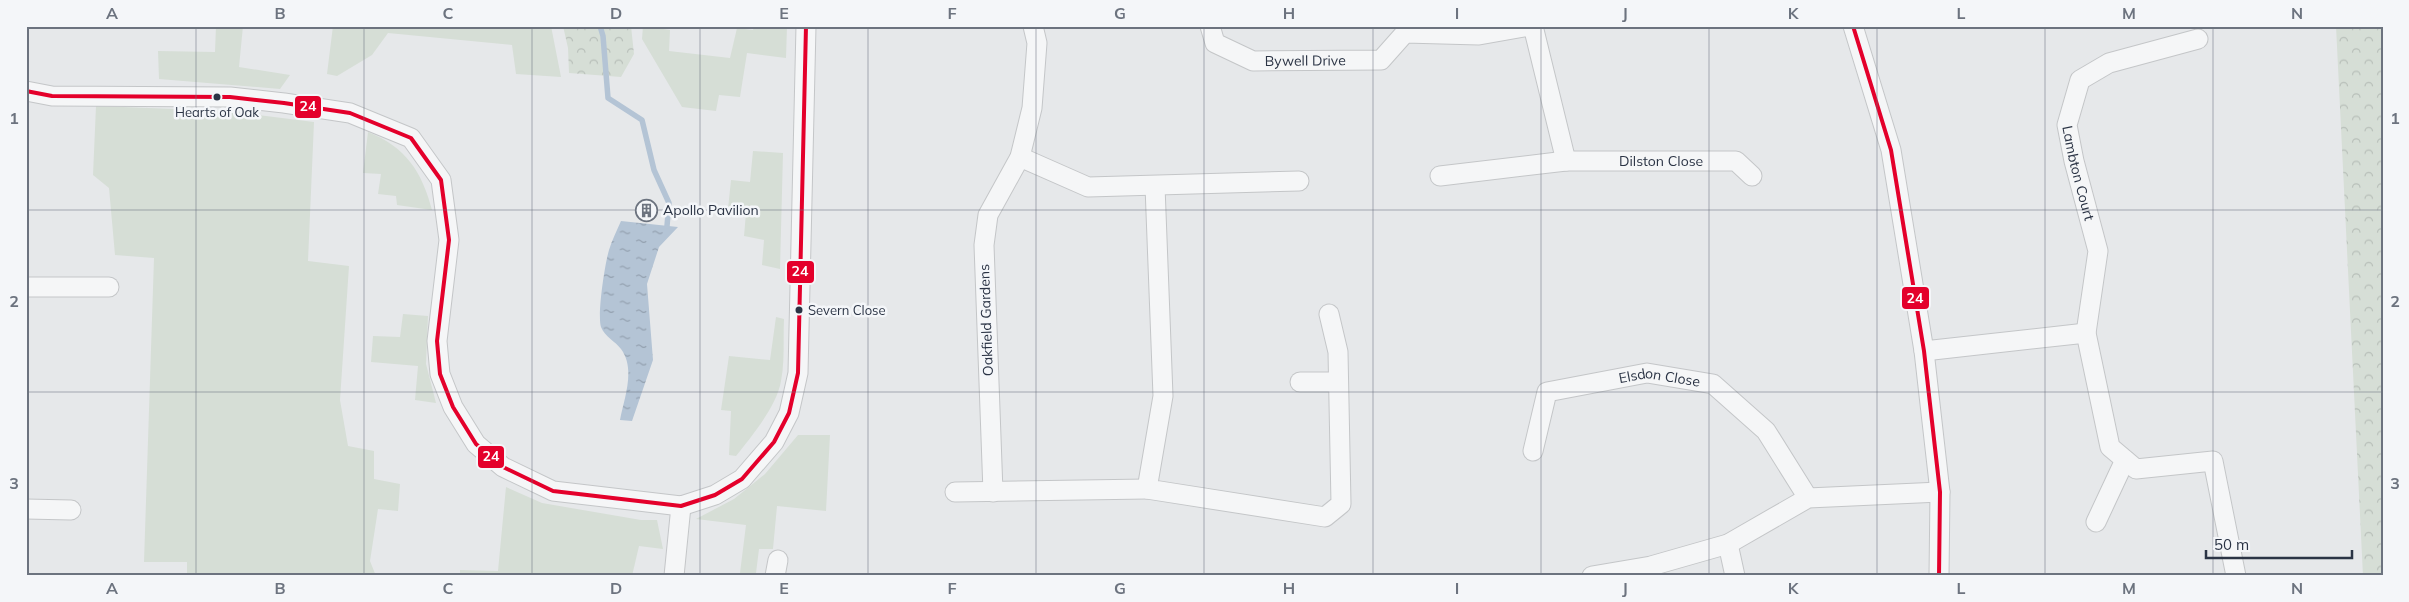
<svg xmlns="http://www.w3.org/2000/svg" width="2409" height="602" viewBox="0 0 2409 602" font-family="Mulish,sans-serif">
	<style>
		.green { fill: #d6ded6 }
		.forest { fill: url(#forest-crowns) }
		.water { fill: url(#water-ripples) }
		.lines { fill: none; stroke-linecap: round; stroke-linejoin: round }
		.stream { stroke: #b4c4d5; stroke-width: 5.5 }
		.minor-casing { stroke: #c4c6c8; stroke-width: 21 }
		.minor { stroke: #f5f6f7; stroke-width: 19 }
		.bus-1-casing { stroke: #f4f6f9; stroke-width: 8 }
		.bus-1 { stroke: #e4002b; stroke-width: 4 }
		.grid { fill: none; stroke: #6c737f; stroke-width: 1; stroke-opacity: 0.55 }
		.bus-dot { fill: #2b3445; stroke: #f4f6f9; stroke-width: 2 }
		.labels { text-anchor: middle; stroke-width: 5; stroke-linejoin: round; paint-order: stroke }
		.bus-label { font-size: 13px; fill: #2b3445; stroke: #f4f6f9 }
		.street-label { font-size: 14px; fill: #2b3445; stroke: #f4f6f9 }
		.poi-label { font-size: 14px; fill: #2b3445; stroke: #f4f6f9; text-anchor: start }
		.line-badge { stroke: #f4f6f9; stroke-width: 2 }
		.badge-label { font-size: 14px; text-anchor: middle; font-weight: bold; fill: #fff }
		.neatline { fill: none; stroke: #6c737f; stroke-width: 2 }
		.grid-label { font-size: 16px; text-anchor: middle; font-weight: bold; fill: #6c737f }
	</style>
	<defs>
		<pattern id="forest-crowns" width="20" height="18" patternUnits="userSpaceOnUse" patternTransform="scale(1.25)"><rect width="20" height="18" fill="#d6ded6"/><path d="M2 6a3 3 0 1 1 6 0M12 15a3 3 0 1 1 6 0" fill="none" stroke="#b8bfb9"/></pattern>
		<pattern id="water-ripples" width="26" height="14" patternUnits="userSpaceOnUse" patternTransform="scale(1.25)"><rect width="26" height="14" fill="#b4c4d5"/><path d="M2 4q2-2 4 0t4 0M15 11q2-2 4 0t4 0" fill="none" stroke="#93a0af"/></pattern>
	</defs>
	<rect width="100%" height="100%" fill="#e6e8ea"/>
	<path class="green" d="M216,26h27l-4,41 51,8 -10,14 -121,-10 -1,-28 57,1z
		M333,26h218l10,51 -45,-3 -4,-29 -124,-12 -16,22 -35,21 -10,-2z
		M643,26l27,4 -1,21 61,7 7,-30 16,2 1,-4h33l-1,32 -39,-5 -7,44 -21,-2 -3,16 -34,-4 -40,-68z
		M96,106l131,5 87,11 -6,139 41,5 -9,134 8,46 26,5v28l26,5 -2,27 -20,-2 -8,52 6,15h-189v-14h-43l10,-304 -39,-3 -6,-67 -16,-13z
		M368,132c38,15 54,40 64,78l-35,-5 -1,-9 -18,-2 3,-20 -18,-1z
		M753,151l30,2 -3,116 -18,-4 2,-25 -20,-4 2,-23 -18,-4 3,-29 19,2z
		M403,314l25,2 -2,48 10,39 -21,-3 3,-34 -47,-4 2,-26 27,1z
		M776,317l8,2c-1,20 1,42 -3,62 -4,25 -30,56 -45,75l-7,-1 2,-44 -10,-1 8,-54 41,4z
		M798,435h32l-4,76 -49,-5 -4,43h-14l-3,24h-16l6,-48 -50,-6 38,-20 31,-25z
		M506,487l36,16 99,17h16l6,29 -24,-3 -7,30h-33l-20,-3 -1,3h-118v-6l38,1z"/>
	<path class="forest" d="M563,26h68l3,28 -13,23 -52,-4 -1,-25z
		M2336,26h47v550h-20z"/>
	<path class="water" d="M621,221l57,6 -19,20 -12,37 6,76 -21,61 -12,-1c4,-21 16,-51 1,-71 -6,-8 -16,-12 -20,-22 -4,-12 4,-64 8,-77 3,-10 8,-20 12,-29z"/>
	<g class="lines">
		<path class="stream" d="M600,26l3,10 5,62 34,22 12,50 15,33 -2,23"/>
		<defs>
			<g id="minor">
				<path id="s1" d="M1210,26l5,17 38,18 128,-1 24,-27 74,2 51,-9"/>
				<path d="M1533,26l33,135"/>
				<path d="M1853,26l38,124 33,201 16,141 -1,84"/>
				<path id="s2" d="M2198,39l-89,24 -29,17 -13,45 7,36 24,90 -12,82 24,114 26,22 77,-8 23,115"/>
				<path d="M26,91l26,5 178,1 54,6 66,10 61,25 30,42 8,60 -12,101 3,33 13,33 23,37 27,23 50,24 128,15 34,-11 27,-16 32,-37 15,-29 9,-40 8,-347"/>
				<path d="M1020,157l68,30 211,-6"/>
				<path id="s3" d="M1440,176l126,-15h170l16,15"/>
				<path d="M1155,186l8,210 -16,93 178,28 16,-13 -3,-152 -9,-38"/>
				<path d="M26,287h83"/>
				<path d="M1924,351l162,-18"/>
				<path d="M1300,382h38"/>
				<path id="s4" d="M1533,451l14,-59 100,-19 66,11 53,47 42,67"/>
				<path d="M955,492l192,-3"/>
				<path d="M993,492l-9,-247 4,-30 32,-58 12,-49 5,-65 -4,-17"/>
				<path d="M26,509l45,1"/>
				<path d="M2096,522l29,-62"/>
				<path d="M1728,544l7,32"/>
				<path d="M674,576l7,-70"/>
				<path d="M775,576l3,-16"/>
				<path d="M1592,576l59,-10 77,-22 80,-46 132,-6"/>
			</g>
		</defs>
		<use href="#minor" class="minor-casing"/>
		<use href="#minor" class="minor"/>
		<defs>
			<path id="bus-1" d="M1853,26l38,124 33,201 16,141 -1,84
				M26,91l26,5 178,1 54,6 66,10 61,25 30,42 8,60 -12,101 3,33 13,33 23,37 27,23 50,24 128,15 34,-11 27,-16 32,-37 15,-29 9,-40 8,-347"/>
		</defs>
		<use href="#bus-1" class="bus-1-casing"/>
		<use href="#bus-1" class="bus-1"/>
	</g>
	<path class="grid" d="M196,26v550M364,26v550M532,26v550M700,26v550M868,26v550M1036,26v550M1204,26v550M1373,26v550M1541,26v550M1709,26v550M1877,26v550M2045,26v550M2213,26v550M26,210h2357M26,392h2357"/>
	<defs>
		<symbol id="building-ring" viewBox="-11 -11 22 22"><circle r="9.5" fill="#f4f6f9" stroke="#6c737f" stroke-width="1.5"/><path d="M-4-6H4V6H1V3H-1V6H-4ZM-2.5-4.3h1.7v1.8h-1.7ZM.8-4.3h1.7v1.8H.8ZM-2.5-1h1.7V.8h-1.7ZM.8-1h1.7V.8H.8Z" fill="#6c737f"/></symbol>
	</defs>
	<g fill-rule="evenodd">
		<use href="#building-ring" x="634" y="198" width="25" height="25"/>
	</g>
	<g class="bus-dot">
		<circle cx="217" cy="97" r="4.5"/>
		<circle cx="799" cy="310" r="4.5"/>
	</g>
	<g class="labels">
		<g class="bus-label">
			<text x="217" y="117">Hearts of Oak</text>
			<text x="808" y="315" text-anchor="start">Severn Close</text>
		</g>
		<g class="street-label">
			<text dy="5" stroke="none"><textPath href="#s1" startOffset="112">Bywell Drive</textPath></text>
			<text dy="5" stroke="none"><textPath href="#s3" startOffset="222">Dilston Close</textPath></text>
			<text dy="5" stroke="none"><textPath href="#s2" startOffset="222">Lambton Court</textPath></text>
			<text transform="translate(986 320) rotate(-92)" y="5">Oakfield Gardens</text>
			<text dy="5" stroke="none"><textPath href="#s4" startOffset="175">Elsdon Close</textPath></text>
		</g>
		<g class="poi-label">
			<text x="663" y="215">Apollo Pavilion</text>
		</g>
	</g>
	<g class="line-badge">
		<rect x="294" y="95" width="28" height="24" rx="5" fill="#e4002b"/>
		<rect x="786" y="260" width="29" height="24" rx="5" fill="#e4002b"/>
		<rect x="1901" y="286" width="29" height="24" rx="5" fill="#e4002b"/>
		<rect x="477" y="445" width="28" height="24" rx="5" fill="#e4002b"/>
	</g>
	<g class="badge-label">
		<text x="308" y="111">24</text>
		<text x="800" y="276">24</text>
		<text x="1915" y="303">24</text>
		<text x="491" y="461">24</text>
	</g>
	<rect width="2409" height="602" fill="none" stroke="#f4f6f9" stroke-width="55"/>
	<path d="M2206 550v8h146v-8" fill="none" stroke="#2b3445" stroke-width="2.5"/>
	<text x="2214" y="550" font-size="15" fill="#2b3445" stroke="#f4f6f9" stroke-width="4" paint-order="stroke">50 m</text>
	<rect x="28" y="28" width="2354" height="546" class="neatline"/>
	<g class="grid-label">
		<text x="112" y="19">A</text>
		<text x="280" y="19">B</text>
		<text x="448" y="19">C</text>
		<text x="616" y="19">D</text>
		<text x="784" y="19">E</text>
		<text x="952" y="19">F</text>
		<text x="1120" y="19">G</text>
		<text x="1289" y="19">H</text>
		<text x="1457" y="19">I</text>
		<text x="1625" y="19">J</text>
		<text x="1793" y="19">K</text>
		<text x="1961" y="19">L</text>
		<text x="2129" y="19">M</text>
		<text x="2297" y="19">N</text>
		<text x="14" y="124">1</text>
		<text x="2395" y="124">1</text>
		<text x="14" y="307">2</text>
		<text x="2395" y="307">2</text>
		<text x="14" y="489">3</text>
		<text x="2395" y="489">3</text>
		<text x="112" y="594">A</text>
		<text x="280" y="594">B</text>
		<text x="448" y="594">C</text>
		<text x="616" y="594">D</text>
		<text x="784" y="594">E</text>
		<text x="952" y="594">F</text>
		<text x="1120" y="594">G</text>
		<text x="1289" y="594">H</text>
		<text x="1457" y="594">I</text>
		<text x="1625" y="594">J</text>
		<text x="1793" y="594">K</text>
		<text x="1961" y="594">L</text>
		<text x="2129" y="594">M</text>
		<text x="2297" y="594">N</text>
	</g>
</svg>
